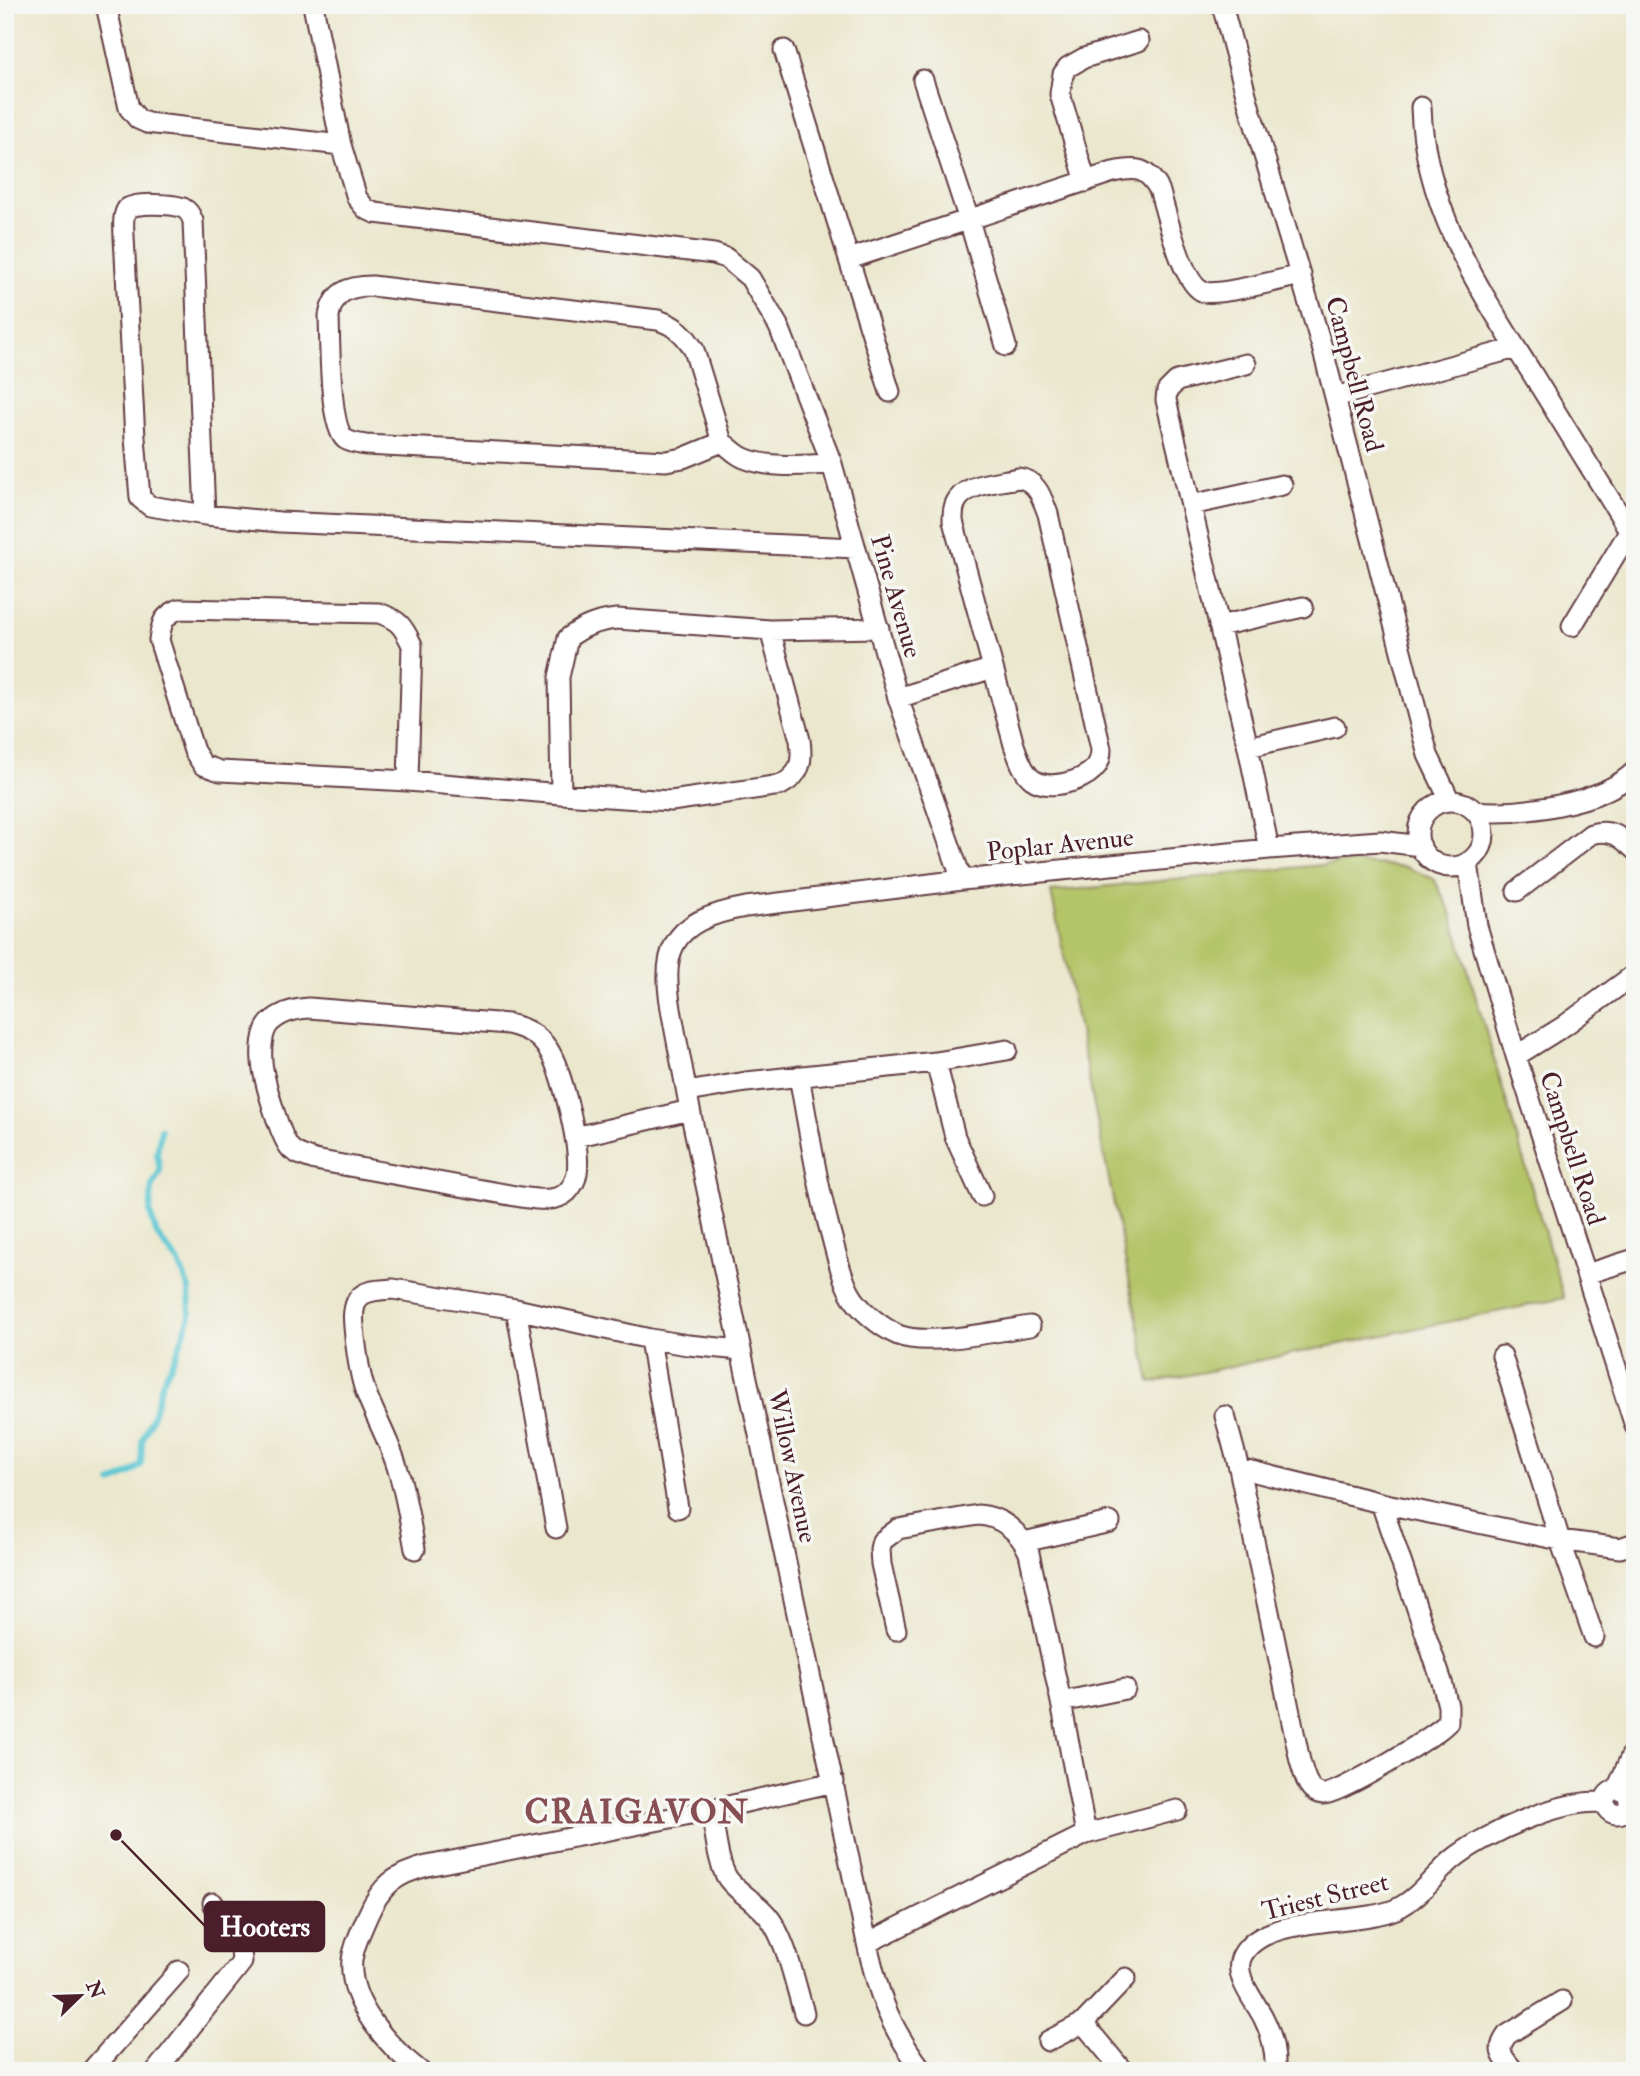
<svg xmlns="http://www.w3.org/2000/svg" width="1640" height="2076" viewBox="0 0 1640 2076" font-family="'IM FELL Double Pica',serif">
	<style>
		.green { fill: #b4c467; stroke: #7f7249; stroke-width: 2 }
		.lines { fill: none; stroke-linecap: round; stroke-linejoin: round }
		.stream { stroke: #5ac6d2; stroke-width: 6 }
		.minor-casing { stroke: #623d43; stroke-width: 23 }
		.minor { stroke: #fff; stroke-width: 19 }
		.labels { text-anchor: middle; stroke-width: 7; stroke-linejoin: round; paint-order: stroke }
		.street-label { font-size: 26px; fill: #4a1f2b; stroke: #f6f6f2 }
		.district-label { font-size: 33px; font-weight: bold; letter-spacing: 2px; fill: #874e54; stroke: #f6f6f2 }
		.leader { fill: none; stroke: #4a1f2b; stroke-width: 2.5 }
		.callout-dot { fill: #4a1f2b; stroke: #f6f6f2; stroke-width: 2.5 }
		.callout { fill: #4a1f2b; stroke: #4a1f2b; stroke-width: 2.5 }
		.callout-label { font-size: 28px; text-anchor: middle; font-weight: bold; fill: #fff }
	</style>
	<rect width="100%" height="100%" fill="#f6f6f2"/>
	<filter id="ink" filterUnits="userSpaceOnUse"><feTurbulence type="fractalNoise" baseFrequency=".0143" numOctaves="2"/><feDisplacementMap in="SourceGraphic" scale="14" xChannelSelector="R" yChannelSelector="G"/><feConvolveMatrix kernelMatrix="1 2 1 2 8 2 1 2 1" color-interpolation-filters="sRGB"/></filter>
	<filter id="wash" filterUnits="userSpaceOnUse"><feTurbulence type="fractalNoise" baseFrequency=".00686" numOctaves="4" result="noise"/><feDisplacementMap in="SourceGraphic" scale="28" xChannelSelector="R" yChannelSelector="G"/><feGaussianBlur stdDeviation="1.57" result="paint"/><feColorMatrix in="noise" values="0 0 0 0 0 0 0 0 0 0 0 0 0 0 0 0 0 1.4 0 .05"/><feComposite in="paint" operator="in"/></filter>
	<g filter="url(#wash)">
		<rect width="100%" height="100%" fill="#ebe7cd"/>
		<path class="green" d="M1350,862l56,5 28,12 17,33 113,386 -414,85 -99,-491z"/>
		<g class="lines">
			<path class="stream" d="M111,1483l18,-9 12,-9 1,-24 12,-29 8,-29 15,-30 13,-37 -1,-27 -10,-26 -22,-28 -7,-22 2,-27 8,-15 -3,-18 4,-24"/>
		</g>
	</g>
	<g filter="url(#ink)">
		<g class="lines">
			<defs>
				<path id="minor" d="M106,5l23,103 9,11 9,4 194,22
					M313,5l28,140 16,53 9,11 9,4 339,41 12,4 24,20 29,49 53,137 66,234 64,182
					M1222,5l28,104 72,238 106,408 22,46
					M784,50l106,342
					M923,80l46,140 37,126
					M1421,107c3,101 60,185 112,268 32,52 64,103 96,155
					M1086,182l-26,-88 3,-20 5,-7 16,-9 55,-17
					M849,259l264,-87c23,-5 33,-5 46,17 7,22 23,96 45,103 15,4 79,-13 97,-17
					M1246,364l-69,17 -10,10 -1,9 82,347 21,102
					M1335,397l181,-49
					M722,442l-39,16 -17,3 -300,-16c-6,-1 -15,-2 -21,-6 -16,-13 -15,-100 -16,-123 4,-24 20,-30 43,-30l286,34c18,6 27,14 36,30l28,92c7,5 14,13 22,16 26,11 61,7 88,6
					M1018,478c19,2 24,20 30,36l53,235c0,7 -1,14 -7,20 -13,13 -46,22 -62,10 -10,-8 -14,-23 -18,-34l-61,-224c0,-8 0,-15 5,-22 11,-16 43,-17 60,-21z
					M1191,505l91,-20
					M205,515l-12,-294c-2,-6 -4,-10 -10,-13 -9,-4 -50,-6 -56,1 -5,7 -3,20 -3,28l11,201 5,60 10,8 55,9 75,7 576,26
					M1219,626l84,-19
					M1572,626l63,-104
					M898,698l95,-30
					M1248,747l87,-20
					M408,781l4,-136c-9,-19 -13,-25 -33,-32l-200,-4c-17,8 -17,13 -20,31l35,111 9,14 17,6 188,10 153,13 110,7 110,-16c20,-11 22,-23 19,-45l-30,-110
					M561,794l-2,-117 9,-39c16,-12 29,-17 49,-19l153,11 109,-2
					M1418 834a33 33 0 1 1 66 0a33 33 0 1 1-66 0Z
					M1475,811c45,4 127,-7 160,-40
					M1468,863l9,63 39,130 119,370
					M1517,891l74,-57c20,-6 30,3 44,16
					M309,1008l199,16c17,4 30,10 40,25 14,21 33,99 29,124 -1,7 -5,14 -10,19 -12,11 -31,7 -46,5l-206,-37c-8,-3 -18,-5 -24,-11 -11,-11 -28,-72 -29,-88 -1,-11 0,-29 7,-37 10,-11 26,-15 40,-16z
					M1516,1056l48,-30 71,-52
					M936,1062l19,75 27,59
					M799,1076c10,54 18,109 33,162 5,19 9,38 18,55 9,17 31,34 48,42 30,12 99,-4 132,-9
					M687,1092l59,-10 190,-20 71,-12
					M575,1137l115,-27
					M1586,1274l49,-15
					M516,1309l40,219
					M650,1339l28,169
					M1502,1356l58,184 34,97
					M1225,1416l14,52 61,293c4,12 7,32 23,33 15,1 115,-59 125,-72v-16l-6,-24 -61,-179
					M1239,1468l142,35 179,37 60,8 15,-5
					M1024,1542l86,-20
					M415,1549c-5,-26 -9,-54 -17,-79 -8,-28 -23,-53 -33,-80 -6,-17 -8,-36 -10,-53 -1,-12 -4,-27 3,-38 7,-10 24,-9 35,-10l123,20 134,30 38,6 53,5
					M896,1630l-15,-66 -1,-15 2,-8 16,-12 80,-14c23,1 42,17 51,38l32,149 25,132
					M1061,1702l64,-13
					M1617,1789l18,-42
					M1605 1802a12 12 0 1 1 24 0a12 12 0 1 1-24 0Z
					M711,1810c4,19 6,53 17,69 13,17 35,26 46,46 15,26 21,59 30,88
					M867,1943l219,-109 91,-24
					M1083,2023l40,48
					M1048,2041l35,-18 43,-45
					M91,2071l88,-100
					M156,2071l86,-109 -1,-12 -28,-47
					M420,2071c-31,-24 -72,-68 -68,-111 2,-16 10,-31 16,-45 13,-30 28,-41 59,-49l284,-56 123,-28
					M923,2071c-34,-45 -44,-74 -56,-128l-177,-833c-5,-29 -11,-57 -16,-85 -15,-73 -7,-104 72,-118l216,-27 307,-31 111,-8 41,5
					M1275,2071c1,-18 -3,-36 -11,-52 -8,-17 -32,-43 -22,-63 21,-42 115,-30 154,-47 22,-10 38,-33 56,-49 31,-26 113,-63 153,-57
					M1514,2071c-11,-14 -19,-20 -7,-36l55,-34"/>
			</defs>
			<use href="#minor" class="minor-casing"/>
			<use href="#minor" class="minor"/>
		</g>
	</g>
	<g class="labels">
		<g class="street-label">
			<text transform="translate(1355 374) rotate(75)" y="9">Campbell Road</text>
			<text transform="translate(897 596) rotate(74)" y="9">Pine Avenue</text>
			<text transform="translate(1060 844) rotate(-6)" y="9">Poplar Avenue</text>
			<text transform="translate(1573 1148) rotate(72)" y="9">Campbell Road</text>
			<text transform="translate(793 1466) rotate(78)" y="9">Willow Avenue</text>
			<text transform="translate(1325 1896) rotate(-14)" y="9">Triest Street</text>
		</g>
		<g class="district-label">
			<text x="637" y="1823">CRAIGAVON</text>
		</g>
	</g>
	<path class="leader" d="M116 1835L205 1926"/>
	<circle class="callout-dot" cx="116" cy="1835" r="7"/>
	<rect class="callout" x="205" y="1902" width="119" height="49" rx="7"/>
	<g class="callout-label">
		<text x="265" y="1936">Hooters</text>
	</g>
	<rect width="1640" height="2076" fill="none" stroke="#f6f6f2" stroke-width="28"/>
	<g transform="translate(80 1996) rotate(67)" stroke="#f6f6f2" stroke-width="5" paint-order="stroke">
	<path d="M0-5L12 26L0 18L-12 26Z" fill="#4a1f2b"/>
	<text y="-10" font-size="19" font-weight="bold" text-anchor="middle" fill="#4a1f2b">N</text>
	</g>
</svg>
